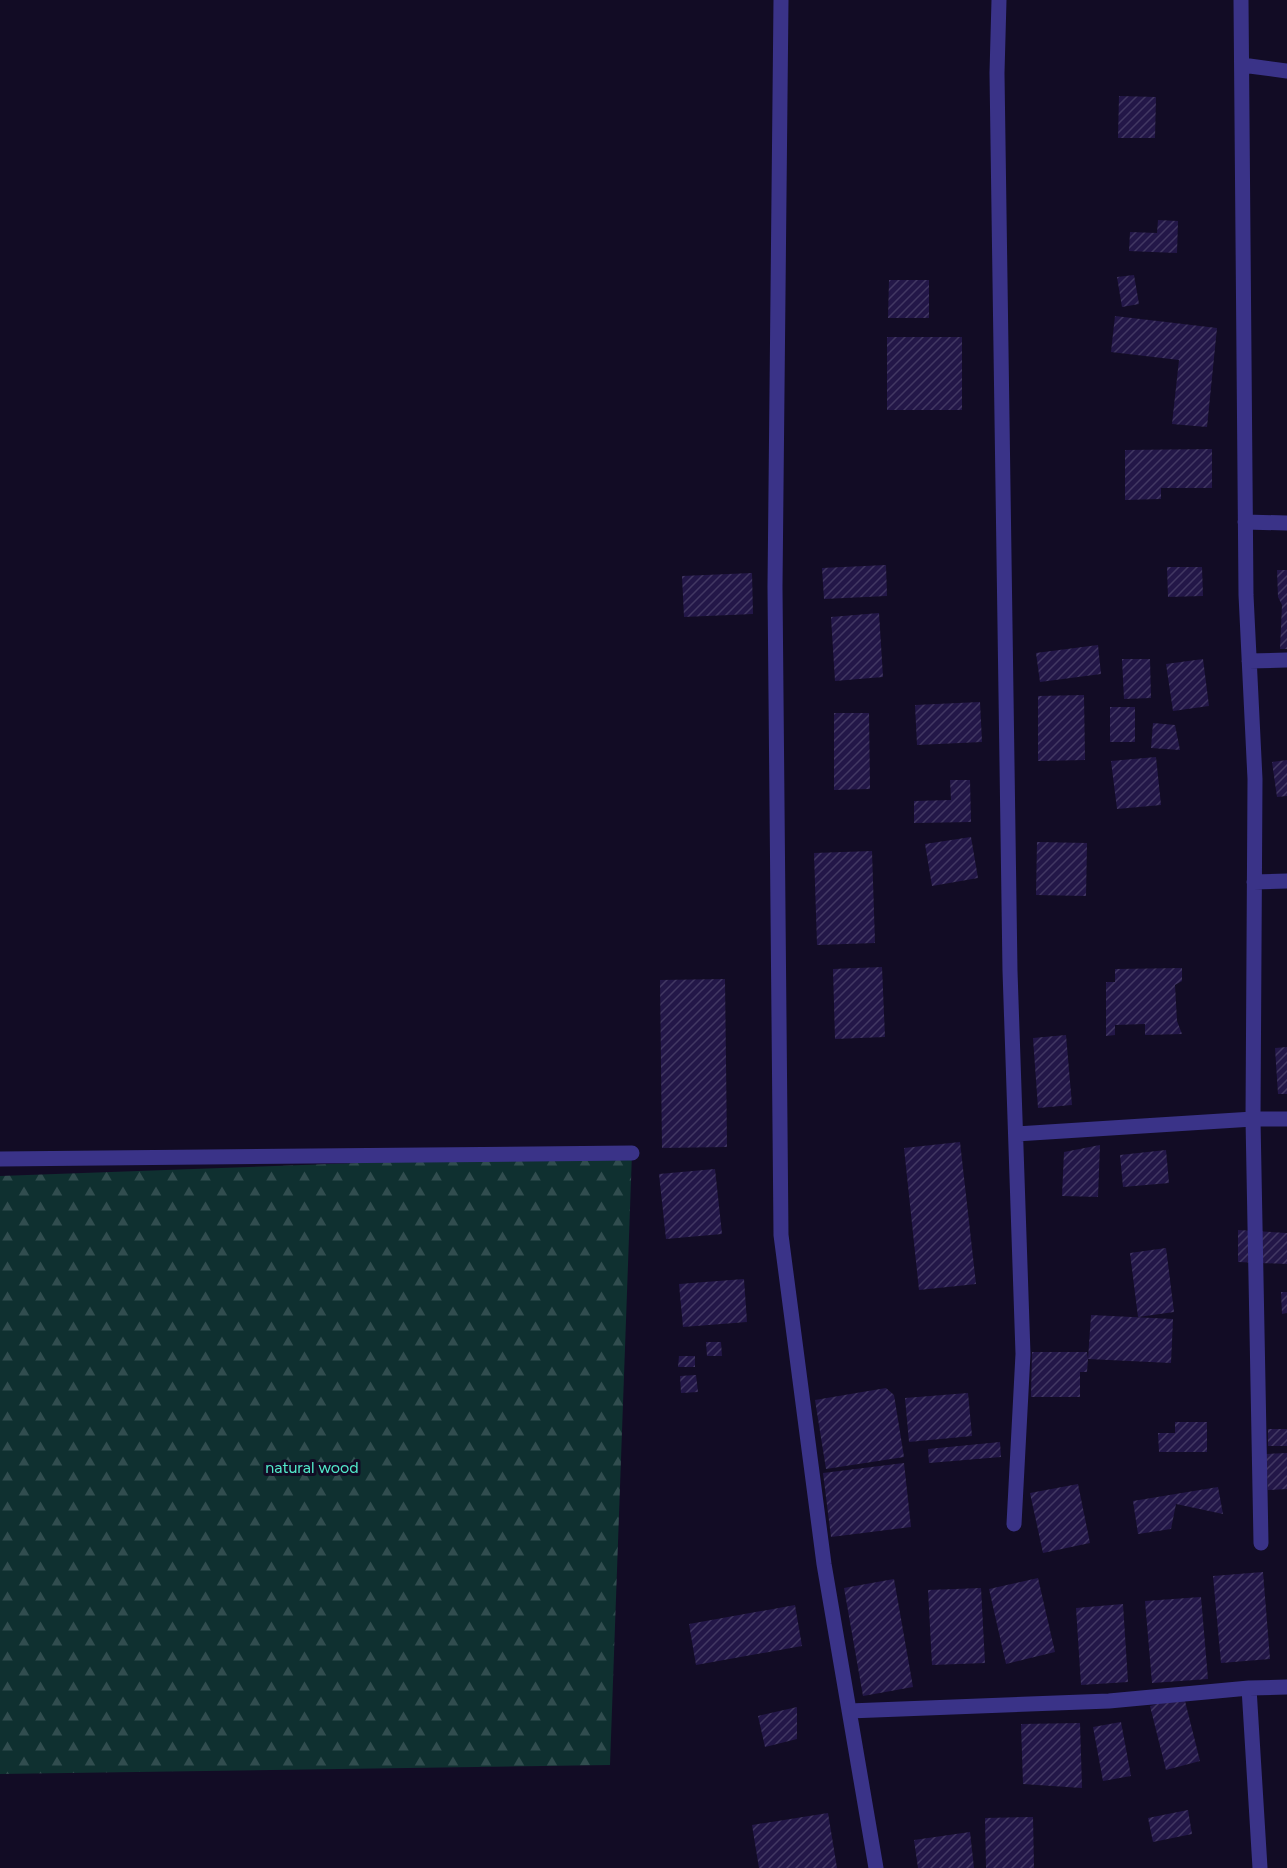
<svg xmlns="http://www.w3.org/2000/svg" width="1287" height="1868" viewBox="0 0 1287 1868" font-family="Figtree,sans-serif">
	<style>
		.forest { fill: url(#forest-firs) }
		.building { fill: url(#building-hatch) }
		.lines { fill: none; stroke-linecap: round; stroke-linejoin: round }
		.street { stroke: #3a3388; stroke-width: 15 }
		.labels { text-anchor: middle; stroke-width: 6; stroke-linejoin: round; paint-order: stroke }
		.park-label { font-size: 16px; fill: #52eaca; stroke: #120c25 }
	</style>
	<defs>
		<pattern id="forest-firs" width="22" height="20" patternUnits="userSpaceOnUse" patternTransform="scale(1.5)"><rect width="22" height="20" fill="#0f3030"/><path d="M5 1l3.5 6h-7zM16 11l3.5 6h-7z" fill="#314d4f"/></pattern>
		<pattern id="building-hatch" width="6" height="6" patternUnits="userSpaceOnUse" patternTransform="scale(1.5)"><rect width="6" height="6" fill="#231748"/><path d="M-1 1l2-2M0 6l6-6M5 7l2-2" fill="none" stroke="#423863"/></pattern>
	</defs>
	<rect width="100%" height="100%" fill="#120c25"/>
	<path class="forest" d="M632,1153l-22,612 -610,9v-598z"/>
	<path class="building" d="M1119,96l37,1 -1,41h-37z
		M1158,220l20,1 -1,32 -48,-2 1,-19 27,1z
		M1134,275l5,29 -17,3 -5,-30z
		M889,280h40v38h-41z
		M1115,316l102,12 -10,99 -35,-3 7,-64 -68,-8z
		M887,337h75v73h-75z
		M1212,449v39h-51v11l-36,1v-50z
		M886,565l1,31 -63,3 -2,-31z
		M1167,567h35l1,29 -35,1z
		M1277,570h10v79h-7l2,-44 -4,-8z
		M752,573l1,41 -69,3 -2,-41z
		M879,613l4,64 -48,4 -4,-64z
		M1098,645l3,29 -61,8 -4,-29z
		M1122,659h28l1,39 -27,1z
		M1203,659l6,47 -36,5 -7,-47z
		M1084,695l1,65 -47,1v-65z
		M980,702l2,40 -65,3 -2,-40z
		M1110,707h25v35h-25z
		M834,713h35l1,76 -36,1z
		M1153,723l22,2 5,25 -29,-2z
		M1156,757l5,48 -44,4 -6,-48z
		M1287,760v36l-10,1 -5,-35z
		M950,780h20l1,42 -57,1v-22l37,-1z
		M971,837l7,41 -46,8 -7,-42z
		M1037,842l50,1 -1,53 -50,-1z
		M872,851l3,92 -58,2 -3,-92z
		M882,967l3,70 -50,2 -2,-70z
		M1182,968v13l-7,4 2,36 5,13 -37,1v-11l-30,1v10l-9,1v-54h9v-13z
		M725,979l2,168 -65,1 -2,-168z
		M1066,1035l6,70 -34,3 -5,-70z
		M1287,1047v47h-9l-3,-46z
		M960,1142l16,142 -57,6 -15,-142z
		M1100,1145l-2,52 -36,-1 2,-44z
		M1166,1150l3,33 -46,4 -3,-32z
		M715,1169l7,65 -56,5 -7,-65z
		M1238,1230l49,3v31l-49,-2z
		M1166,1248l8,64 -36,5 -8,-64z
		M744,1279l3,43 -64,5 -4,-43z
		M1281,1292h6v21l-5,1z
		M1091,1315l82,4 -2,44 -83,-4 -1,13h-7v25h-49l1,-45h55l1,7z
		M706,1342h15l1,14h-15z
		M679,1356h16v11h-17z
		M696,1375l2,17 -17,1 -1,-17z
		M886,1388l8,7 10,62 -78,12 -11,-69z
		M968,1393l4,43 -63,6 -4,-44z
		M1175,1422h32v30h-48l-1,-19h17z
		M1268,1429h19v17h-19z
		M1000,1442l1,15 -72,6 -1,-14z
		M1287,1453v36l-19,1 -2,-36z
		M904,1463l7,64 -80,10 -8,-64z
		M1078,1484l12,59 -47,10 -13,-60z
		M1218,1487l5,27 -47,-10 -5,25 -33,5 -5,-33z
		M1263,1572l7,87 -49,4 -8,-87z
		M1038,1578l17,74 -49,12 -17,-75z
		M894,1579l19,108 -50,9 -19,-108z
		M981,1588l4,75 -53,2 -4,-75z
		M1201,1597l7,82 -56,4 -7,-82z
		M1123,1604l5,78 -47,3 -5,-77z
		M795,1605l7,41 -106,19 -7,-41z
		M1184,1697l16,64 -34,9 -16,-64z
		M797,1707v32l-32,8 -7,-31z
		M1121,1722l10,54 -28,5 -10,-54z
		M1080,1723l2,65 -59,-4 -2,-60z
		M1188,1810l4,24 -39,8 -5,-24z
		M828,1813l9,55h-78l-7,-43z
		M1033,1817l1,51h-48l-1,-50z
		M970,1832l4,36h-56l-4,-28z"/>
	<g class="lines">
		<path class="street" d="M781,0l-6,587 6,648 43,329 52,304
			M999,0l-2,73 13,898 13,383 -9,170
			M1241,0l5,595 9,184 -2,340 8,424
			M1242,65l45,6
			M1245,522l42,1
			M1249,661l38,-1
			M1254,882l33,-1
			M1016,1134l237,-15h34
			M0,1159l632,-6
			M1249,1688l11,180
			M849,1711l260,-10 140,-13 38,-1"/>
	</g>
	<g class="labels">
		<g class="park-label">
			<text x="312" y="1473">natural wood</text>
		</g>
	</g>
</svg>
